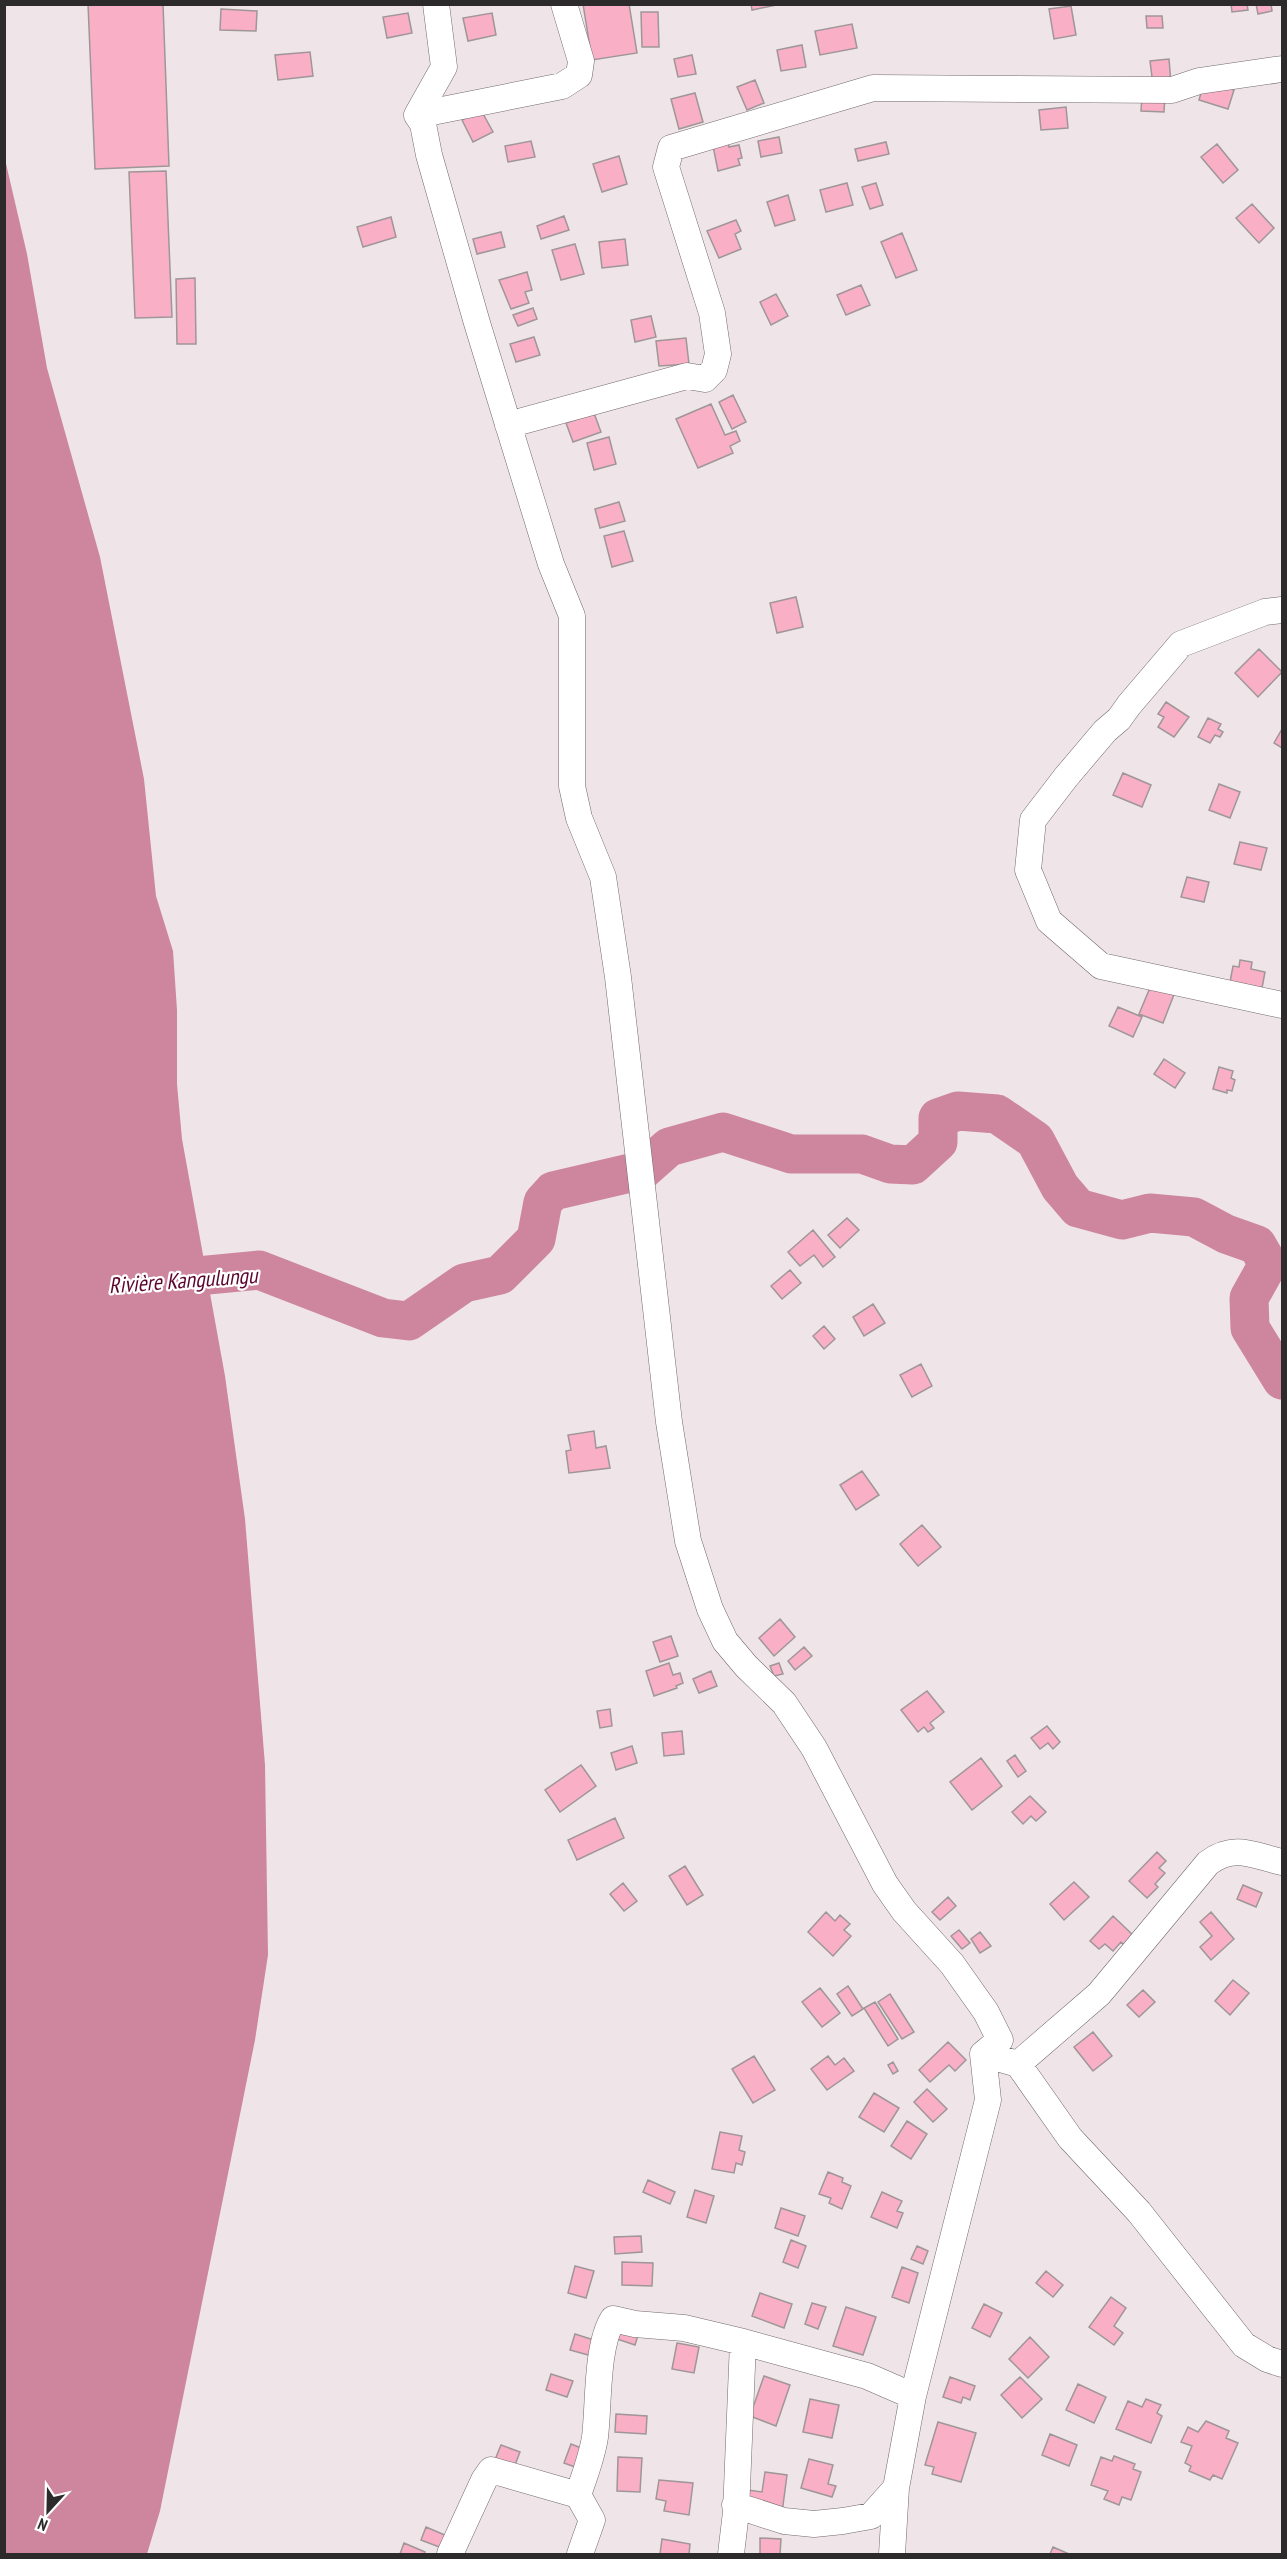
<svg xmlns="http://www.w3.org/2000/svg" width="1287" height="2559" viewBox="0 0 1287 2559" font-family="'PT Sans Narrow',sans-serif">
	<style>
		.water { fill: #cd869d }
		.lines { fill: none; stroke-linecap: round; stroke-linejoin: round }
		.river { stroke: #cd869d; stroke-width: 39 }
		.building { fill: #f9afc6; stroke: #9f9699; stroke-width: 1.5 }
		.minor-casing { stroke: #72696c; stroke-width: 27 }
		.minor { stroke: #fff; stroke-width: 26 }
		.labels { text-anchor: middle; stroke-width: 4.5; stroke-linejoin: round; paint-order: stroke }
		.water-label { font-size: 22px; font-style: italic; fill: #5c052f; stroke: #fff }
	</style>
	<rect width="100%" height="100%" fill="#efe5e8"/>
	<path class="water" d="M4,155l23,99 20,114 53,189 44,222 12,117 17,55 4,59v74l5,55 43,237 20,143 20,246 3,190 -13,85 -95,471 -13,43h-142z"/>
	<g class="lines">
		<path class="river" d="M156,1280l103,-10 124,48 26,3 55,-38 36,-8 36,-36 7,-37 10,-11 90,-21 26,-23 54,-15 68,22h71l28,10 23,1 25,-23v-24l20,-7 39,3 38,26 25,47 18,21 44,12 28,-7 44,4 32,17 31,11 11,19 -19,34 1,30 32,52"/>
	</g>
	<path class="building" d="M88,4h75l6,162 -74,3z
		M583,4h46l8,49 -45,7z
		M751,4h30l-29,6z
		M1231,4h16l1,6 -16,2z
		M1256,4h15l1,7 -14,3z
		M1071,6l5,29 -22,4 -5,-30z
		M221,9l36,2 -1,20 -36,-1z
		M641,12h17l1,35h-17z
		M408,13l4,20 -25,5 -4,-21z
		M492,13l4,22 -28,6 -5,-23z
		M1146,16h16l1,12h-16z
		M852,24l5,24 -37,7 -5,-24z
		M802,45l4,22 -25,4 -4,-21z
		M310,52l3,24 -35,4 -3,-25z
		M692,55l4,19 -18,3 -4,-18z
		M1169,59l2,24 -18,2 -3,-24z
		M755,80l9,23 -17,7 -10,-23z
		M1204,82l30,8 -6,19 -29,-9z
		M695,93l8,29 -24,7 -8,-30z
		M1142,95l23,1 -1,16 -23,-1z
		M1066,107l2,21 -27,2 -2,-20z
		M481,110l12,22 -20,10 -11,-22z
		M779,137l3,16 -21,4 -3,-16z
		M531,141l4,16 -27,5 -3,-16z
		M728,142l1,5 10,-2 3,13 -4,1 2,6 -22,6 -5,-25z
		M886,142l3,12 -31,7 -3,-12z
		M1217,144l21,26 -15,13 -22,-26z
		M619,156l8,28 -25,8 -9,-28z
		M166,171l6,146 -37,1 -6,-146z
		M847,183l6,22 -27,7 -6,-22z
		M876,183l7,22 -13,4 -8,-22z
		M788,195l7,25 -20,6 -8,-24z
		M1252,204l22,24 -15,15 -23,-25z
		M564,216l5,14 -28,9 -4,-13z
		M391,217l5,20 -33,10 -6,-20z
		M736,220l5,11 -6,3 6,15 -22,9 -12,-27z
		M501,232l4,15 -28,7 -4,-15z
		M902,233l15,37 -21,8 -15,-36z
		M625,239l3,26 -26,3 -3,-26z
		M575,244l9,30 -23,6 -9,-30z
		M527,272l5,18 -7,2 4,11 -18,6 -12,-29z
		M195,278l1,66h-19l-1,-65z
		M861,285l9,20 -24,10 -9,-20z
		M776,294l12,22 -17,9 -11,-23z
		M533,308l4,11 -19,7 -5,-11z
		M651,316l5,21 -21,5 -4,-22z
		M534,337l6,18 -24,7 -6,-18z
		M686,338l3,26 -30,2 -3,-25z
		M733,395l13,27 -14,7 -13,-27z
		M711,404l14,31 11,-4 4,10 -10,5 3,7 -35,15 -22,-49z
		M594,413l7,19 -28,10 -7,-19z
		M609,437l7,27 -22,6 -7,-27z
		M619,502l6,19 -25,7 -5,-19z
		M624,531l9,30 -21,6 -8,-31z
		M796,597l7,30 -26,6 -7,-30z
		M1259,649l23,23 -24,25 -23,-24z
		M1166,702l23,15 -15,20 -16,-10 6,-10 -6,-3z
		M1208,718l13,6 -3,5 5,3 -3,5 -5,-2 -5,8 -12,-6z
		M1282,729v19l-8,-5z
		M1123,773l28,12 -9,22 -29,-12z
		M1219,784l21,8 -10,26 -21,-8z
		M1240,842l27,6 -6,22 -27,-6z
		M1187,877l22,5 -5,20 -23,-5z
		M1240,960l12,2 -1,7 14,3 -3,16 -32,-6 3,-16 6,1z
		M1152,983l23,9 -12,31 -24,-9z
		M1118,1007l24,10 -9,20 -24,-11z
		M1164,1059l21,14 -10,15 -21,-14z
		M1219,1067l14,4 -2,7 4,2 -3,11 -5,-1v3l-14,-4z
		M847,1218l12,12 -19,18 -12,-13z
		M813,1230l22,27 -12,10 -9,-12 -14,11 -12,-14z
		M790,1270l11,13 -19,16 -11,-13z
		M873,1304l12,19 -21,13 -11,-19z
		M824,1326l11,13 -11,10 -11,-13z
		M921,1364l11,22 -20,11 -12,-22z
		M594,1431l2,17 10,-2 4,22 -41,5 -3,-22 5,-1 -3,-15z
		M862,1471l17,24 -23,15 -16,-25z
		M922,1525l19,22 -23,19 -18,-22z
		M780,1619l15,18 -21,19 -15,-18z
		M671,1636l7,20 -18,6 -7,-20z
		M804,1647l8,9 -17,14 -7,-9z
		M669,1663l4,12 7,-2 3,10 -7,3 1,2 -23,8 -8,-25z
		M779,1663l4,11 -9,2 -4,-10z
		M711,1671l6,15 -18,7 -6,-14z
		M927,1691l17,21 -14,11 4,5 -6,4 -4,-5 -6,5 -17,-22z
		M610,1709l2,17 -12,2 -3,-17z
		M1047,1726l13,16 -7,7 -5,-6 -8,6 -9,-11z
		M682,1731l2,23 -20,2 -2,-23z
		M632,1746l5,17 -21,7 -5,-17z
		M1015,1755l11,16 -8,6 -11,-16z
		M981,1758l21,28 -30,24 -22,-28z
		M581,1765l15,21 -36,26 -15,-22z
		M1030,1796l16,16 -10,9 -5,-5 -8,8 -11,-12z
		M615,1818l9,20 -47,22 -9,-20z
		M1157,1852l9,9 -7,7 6,5 -10,11 3,3 -11,11 -18,-17z
		M685,1866l18,29 -16,10 -18,-29z
		M1074,1882l15,15 -25,23 -14,-16z
		M623,1883l14,18 -13,10 -14,-17z
		M1243,1885l19,8 -6,14 -19,-8z
		M948,1897l8,9 -16,14 -8,-8z
		M826,1912l9,9 5,-6 10,9 -6,6 7,6 -18,20 -25,-24z
		M1211,1912l23,27 -23,21 -11,-13 12,-11 -12,-14z
		M1113,1916l22,21 -9,10 -5,-5 -8,9 -8,-7 -6,5 -9,-8z
		M959,1930l11,13 -8,6 -11,-13z
		M980,1932l11,14 -11,7 -9,-14z
		M1233,1980l16,13 -19,22 -15,-14z
		M848,1986l15,23 -11,7 -15,-22z
		M820,1988l20,25 -18,14 -20,-25z
		M1143,1990l12,12 -16,15 -12,-12z
		M890,1994l24,38 -12,7 -24,-37z
		M875,2002l23,37 -10,7 -24,-38z
		M1093,2032l19,24 -19,15 -19,-24z
		M948,2042l18,18 -11,11 -6,-6 -19,17 -11,-12z
		M754,2056l21,34 -22,13 -21,-34z
		M828,2056l7,9 9,-7 10,13 -27,19 -16,-21z
		M893,2062l5,9 -5,3 -5,-9z
		M927,2089l20,20 -14,13 -19,-20z
		M874,2093l25,15 -15,24 -25,-15z
		M907,2121l20,13 -16,25 -20,-13z
		M720,2132l22,4 -3,14 6,2 -3,13 -6,-2 -2,10 -22,-4z
		M828,2172l15,6 -1,4 9,4 -9,23 -13,-6 2,-5 -12,-4z
		M648,2180l27,12 -5,12 -27,-12z
		M695,2190l19,6 -8,27 -19,-6z
		M882,2192l20,9 -5,10 6,2 -6,15 -26,-11z
		M781,2208l24,8 -7,20 -23,-8z
		M641,2236l1,16 -27,2 -1,-17z
		M791,2240l15,6 -8,22 -15,-6z
		M917,2246l11,5 -5,13 -12,-5z
		M622,2262l31,1 -1,23 -30,-1z
		M575,2266l19,5 -8,27 -18,-5z
		M902,2267l16,6 -9,30 -17,-6z
		M1046,2271l17,14 -10,12 -17,-14z
		M760,2293l32,11 -8,24 -32,-12z
		M1111,2297l15,11 -12,18 9,7 -9,12 -25,-18z
		M812,2303l14,4 -8,22 -13,-5z
		M984,2304l18,9 -12,24 -18,-9z
		M846,2307l30,10 -13,38 -30,-9z
		M617,2325l22,7 -4,13 -21,-7z
		M575,2334l22,7 -5,15 -22,-6z
		M1030,2337l19,20 -21,21 -19,-19z
		M677,2343l22,4 -5,26 -22,-4z
		M551,2374l22,7 -6,16 -21,-7z
		M764,2376l26,9 -14,41 -26,-10z
		M950,2377l25,9 -5,14 -7,-3 -2,6 -18,-6z
		M1020,2377l22,22 -20,19 -21,-23z
		M1078,2384l28,13 -12,26 -28,-13z
		M810,2399l29,6 -7,33 -29,-6z
		M1146,2399l15,6 -4,8 5,3 -11,27 -35,-14 12,-28 14,6z
		M616,2414l31,2 -1,18 -31,-2z
		M1206,2421l23,10 -3,7 12,5 -16,36 -9,-4 -3,5 -21,-9 2,-5 -6,-3 7,-17 -11,-4 7,-15 10,5z
		M938,2422l38,11 -15,49 -29,-8 2,-7 -9,-2z
		M1050,2434l27,11 -8,21 -27,-11z
		M571,2444l10,4 -6,19 -11,-4z
		M501,2445l19,7 -7,18 -19,-8z
		M1114,2456l21,8 -2,5 8,3 -10,28 -9,-3 -3,8 -15,-6 4,-8 -17,-6 10,-28 11,4z
		M618,2457l24,1 -2,34 -23,-1z
		M809,2459l24,6 -5,19 8,2 -4,11 -31,-9z
		M765,2472l22,3 -5,38 -37,-5 3,-18 14,2z
		M659,2480l34,3 -4,32 -25,-4 2,-10 -10,-2z
		M426,2527l21,9 -5,12 -21,-8z
		M760,2538l21,1 -1,15h-20z
		M662,2539l28,5 -1,10h-29z
		M404,2543l21,9 -1,2h-24z
		M1053,2547l16,7h-19z"/>
	<g class="lines">
		<defs>
			<path id="minor" d="M436,4l8,63 -27,48 6,9 6,31 48,168 74,241 21,52v170l7,32 24,59 15,100 51,445 19,119 22,68 15,32 21,25 38,37 30,45 71,136 19,27 48,53 34,48 14,28 -17,14
				M417,115l145,-29 17,-11 2,-14 -17,-57
				M508,425l179,-49 18,3 9,-9 4,-16 -6,-41 -46,-146 5,-19 202,-60 299,2 27,-9 83,-12
				M1282,610l-17,2 -84,32 -52,61 -10,14 -14,12 -39,46 -33,43 -5,50 21,51 52,45 181,39
				M983,2054l35,10 52,74 69,74 105,133 23,14 15,5
				M1018,2064l81,-70 109,-131c27,-20 46,-7 74,-1
				M735,2505l49,16 30,3 29,-3 28,-5 25,-28
				M450,2554l34,-74 7,-10 87,25
				M580,2554l12,-34 -14,-25c6,-18 14,-38 17,-58 4,-32 1,-91 18,-118l22,5 49,4 59,14 124,34 46,20
				M731,2554l5,-42 7,-170
				M892,2554l4,-66 17,-92 75,-296 -5,-46"/>
		</defs>
		<use href="#minor" class="minor-casing"/>
		<use href="#minor" class="minor"/>
	</g>
	<g class="labels">
		<g class="water-label">
			<text transform="translate(183 1280) rotate(-4)" y="8">Rivière Kangulungu</text>
		</g>
	</g>
	<rect width="1287" height="2559" fill="none" stroke="#2d2a2b" stroke-width="12"/>
	<g transform="translate(48 2511) rotate(202)" stroke="#ffffff" stroke-width="4.5" paint-order="stroke">
	<path d="M0-4.5L10 22L0 15L-10 22Z" fill="#2d2a2b"/>
	<text y="-9" font-size="16" font-weight="bold" text-anchor="middle" fill="#2d2a2b">N</text>
	</g>
</svg>
